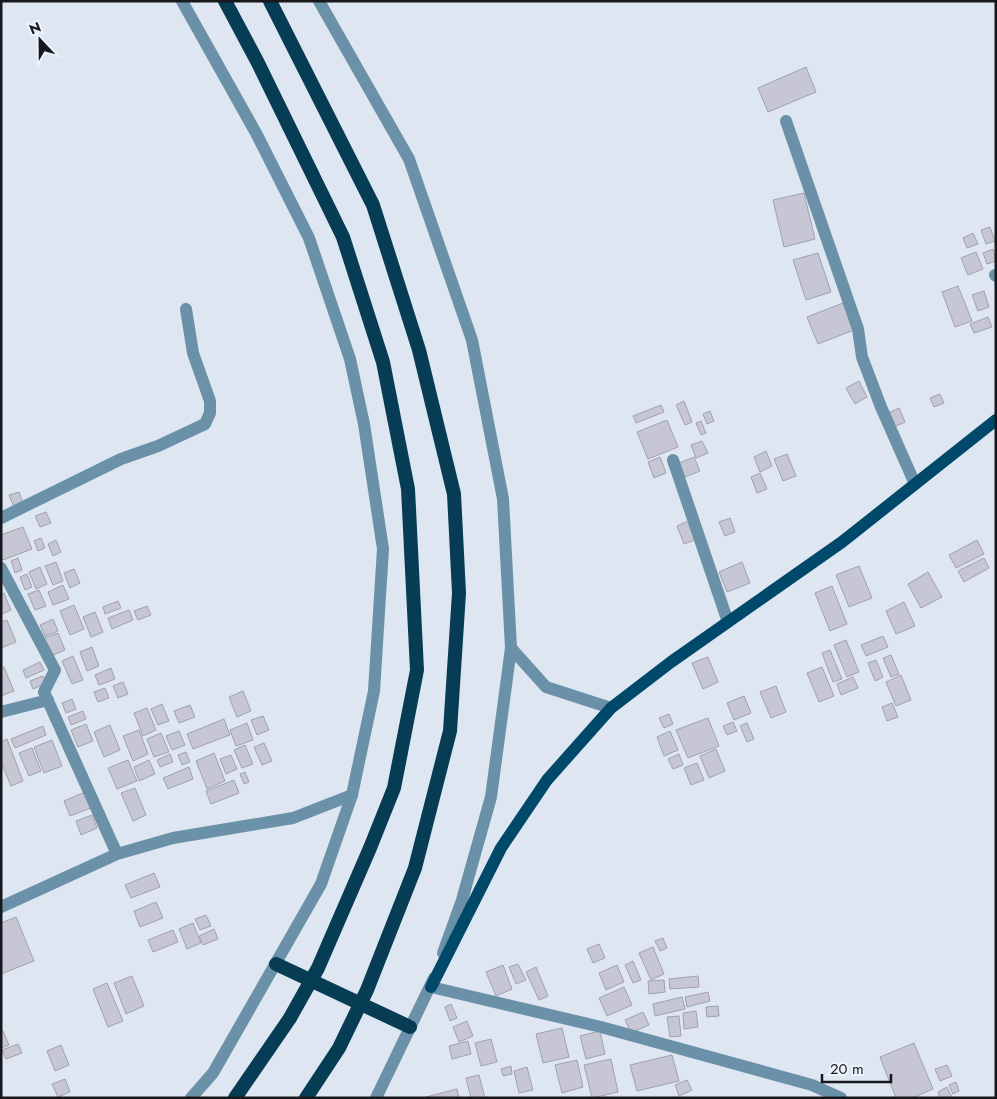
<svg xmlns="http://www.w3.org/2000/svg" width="997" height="1099" viewBox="0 0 997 1099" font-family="Jost,sans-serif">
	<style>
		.building { fill: #c6c6d4; stroke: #a1a1ae }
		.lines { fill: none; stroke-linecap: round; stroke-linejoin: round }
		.minor { stroke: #6b91a9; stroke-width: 12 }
		.tertiary { stroke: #6b91a9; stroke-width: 12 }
		.primary { stroke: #00496a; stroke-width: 12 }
		.trunk { stroke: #073c55; stroke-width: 14 }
	</style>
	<rect width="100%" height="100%" fill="#dee6f2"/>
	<path class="building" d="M806,67l10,25 -48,20 -10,-24z
		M804,193l11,46 -31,8 -11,-47z
		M990,227l5,14 -9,3 -5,-14z
		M973,233l5,11 -11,4 -4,-10z
		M993,249l3,12 -9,3 -4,-11z
		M976,252l7,17 -15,6 -7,-17z
		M818,253l13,39 -25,8 -13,-40z
		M958,286l14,35 -17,6 -13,-35z
		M984,291l5,16 -11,4 -6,-16z
		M843,303l11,27 -36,14 -11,-27z
		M988,317l4,10 -18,6 -4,-9z
		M859,381l8,16 -12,7 -9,-16z
		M940,394l4,9 -10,4 -4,-9z
		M684,401l8,21 -7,3 -9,-20z
		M661,405l3,7 -28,11 -3,-7z
		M899,408l6,14 -11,5 -6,-14z
		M710,411l4,10 -7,3 -4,-10z
		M667,420l11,27 -30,12 -11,-27z
		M701,421l5,12 -5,2 -5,-12z
		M702,441l6,12 -12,5 -5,-13z
		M766,451l6,15 -12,6 -6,-15z
		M787,454l9,22 -13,5 -9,-22z
		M660,457l6,16 -12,5 -6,-16z
		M694,457l6,14 -15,6 -6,-14z
		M760,473l7,16 -10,4 -6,-16z
		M19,492l4,11 -9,4 -5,-12z
		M46,512l5,11 -11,4 -5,-11z
		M730,518l5,14 -10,4 -6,-14z
		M688,521l7,19 -11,4 -7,-18z
		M23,527l9,22 -29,11 -2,-5v-20z
		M41,538l4,10 -7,3 -4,-10z
		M56,540l5,12 -8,4 -5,-12z
		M977,540l7,14 -28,14 -7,-13z
		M18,558l4,12 -7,3 -4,-12z
		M984,558l5,10 -25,14 -6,-11z
		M56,562l7,19 -10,4 -8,-19z
		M742,562l8,21 -23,9 -8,-20z
		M859,566l13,32 -23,9 -13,-32z
		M40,567l7,17 -11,5 -7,-17z
		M74,569l6,14 -10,5 -6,-15z
		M928,572l14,25 -21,11 -13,-24z
		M27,574l5,13 -7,3 -5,-13z
		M63,585l6,14 -16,6 -5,-13z
		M832,586l15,38 -17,7 -15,-38z
		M39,590l7,16 -11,4 -7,-16z
		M4,593l7,17 -9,4 -1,-20z
		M118,601l3,7 -16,6 -2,-7z
		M904,602l11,24 -19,8 -10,-23z
		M74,605l10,24 -14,6 -10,-24z
		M147,606l4,9 -13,5 -4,-9z
		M129,610l4,10 -21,9 -4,-11z
		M95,612l8,20 -12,5 -8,-20z
		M53,619l5,12 -13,5 -5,-11z
		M7,620l9,22 -15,6v-26z
		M58,633l7,17 -14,6 -7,-18z
		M883,636l5,11 -22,9 -5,-11z
		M846,640l13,32 -12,5 -13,-32z
		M92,647l7,19 -12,5 -7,-19z
		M830,650l12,29 -9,3 -11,-29z
		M891,655l8,19 -8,3 -8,-19z
		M73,656l10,24 -11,4 -10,-23z
		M708,657l10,25 -15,7 -11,-26z
		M876,660l7,17 -8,4 -7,-18z
		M40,662l4,8 -18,8 -3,-8z
		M1,667h3l10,24 -13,5z
		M822,667l12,29 -15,6 -12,-29z
		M111,668l4,11 -16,6 -4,-10z
		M901,675l10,25 -15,6 -10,-24z
		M43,676l4,7 -14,6 -3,-8z
		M853,677l5,11 -17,7 -4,-11z
		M123,682l5,12 -10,4 -5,-12z
		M776,686l10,26 -15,6 -11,-26z
		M105,688l4,10 -11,4 -4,-10z
		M243,691l8,20 -14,6 -8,-20z
		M744,696l7,17 -17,7 -7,-17z
		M72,699l4,10 -10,4 -4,-10z
		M892,703l6,14 -11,4 -5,-14z
		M162,704l7,17 -11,4 -7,-16z
		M190,705l5,12 -16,6 -5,-12z
		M147,708l9,22 -13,6 -9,-23z
		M83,711l3,8 -15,6 -3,-8z
		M669,714l4,10 -9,4 -5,-10z
		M263,716l6,14 -12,5 -6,-15z
		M708,718l11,28 -31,12 -12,-28z
		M224,719l6,16 -37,14 -6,-15z
		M733,722l4,9 -10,4 -4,-9z
		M247,723l6,17 -17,6 -6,-16z
		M747,723l7,16 -7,3 -7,-16z
		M86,724l7,17 -15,6 -7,-17z
		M110,725l10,25 -16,7 -10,-25z
		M43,726l3,9 -31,13 -4,-9z
		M139,730l9,24 -15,7 -10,-25z
		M179,731l6,14 -13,5 -6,-14z
		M670,731l8,19 -14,6 -7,-19z
		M161,733l8,19 -15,5 -7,-18z
		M7,739l16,42 -12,5 -10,-24v-20z
		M52,740l10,26 -18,7 -10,-26z
		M264,743l8,18 -10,4 -8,-18z
		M245,745l8,19 -11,4 -8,-18z
		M32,748l9,23 -12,5 -10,-23z
		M716,749l9,22 -16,7 -9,-22z
		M186,752l4,10 -8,3 -4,-10z
		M214,753l11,28 -18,8 -11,-28z
		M170,754l3,8 -13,5 -3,-7z
		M679,754l4,11 -10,4 -5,-10z
		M231,755l6,14 -11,5 -6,-15z
		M128,760l9,21 -20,8 -9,-21z
		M149,760l6,14 -16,7 -5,-14z
		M697,763l7,17 -13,5 -7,-17z
		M189,767l4,12 -25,10 -5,-11z
		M245,772l4,10 -5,2 -4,-10z
		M234,780l5,13 -28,11 -5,-13z
		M135,788l11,27 -13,6 -12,-28z
		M85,792l6,16 -21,8 -6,-15z
		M92,815l5,13 -16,7 -5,-14z
		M154,873l6,14 -29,11 -6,-13z
		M156,902l7,16 -23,9 -6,-16z
		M206,915l5,11 -11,4 -5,-11z
		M16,917l18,44 -33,13v-51z
		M193,923l8,20 -14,6 -8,-20z
		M214,929l4,10 -15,6 -4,-9z
		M173,930l5,12 -25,10 -5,-12z
		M663,938l4,10 -7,3 -5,-10z
		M599,944l6,14 -12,5 -6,-14z
		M653,947l11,27 -13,6 -12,-27z
		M633,961l8,19 -8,3 -8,-18z
		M518,964l8,16 -10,4 -7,-17z
		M503,965l9,24 -16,7 -10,-24z
		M617,965l7,17 -18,8 -7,-17z
		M536,967l12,29 -9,4 -13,-28z
		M132,976l12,30 -18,8 -12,-31z
		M698,976l1,11 -29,2 -1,-10z
		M664,980l1,12 -16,2 -1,-13z
		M107,983l16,38 -15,6 -15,-38z
		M624,987l8,18 -25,11 -8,-18z
		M708,992l2,9 -23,6 -2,-10z
		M682,997l3,12 -30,7 -2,-12z
		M451,1004l6,14 -7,3 -5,-14z
		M718,1006l1,10 -12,1 -1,-10z
		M696,1011l2,16 -14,2 -1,-16z
		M643,1012l6,13 -18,8 -6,-13z
		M679,1016l2,20 -11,1 -3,-20z
		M467,1021l6,15 -14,6 -6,-15z
		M562,1028l7,29 -26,6 -7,-29z
		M3,1031l6,14 -8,3v-16z
		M600,1031l5,23 -19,5 -6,-23z
		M491,1039l6,23 -16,4 -6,-23z
		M468,1041l3,13 -19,5 -3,-13z
		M914,1043l19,46 -21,9h-16l-16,-41z
		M18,1044l4,9 -16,6 -4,-9z
		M61,1045l8,20 -14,6 -8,-20z
		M672,1055l7,26 -42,10 -7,-26z
		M611,1059l7,33 -26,6 -8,-33z
		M577,1060l6,27 -21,6 -7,-28z
		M947,1065l5,11 -12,5 -5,-12z
		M511,1066l1,8 -9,2 -2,-7z
		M527,1067l6,23 -14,3 -5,-22z
		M479,1075l6,23h-14l-5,-20z
		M65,1079l5,13 -12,5 -6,-13z
		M687,1080l5,10 -13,6 -4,-11z
		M956,1082l3,9 -6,3 -4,-9z
		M947,1087l5,10 -12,1 -2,-6z
		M457,1089l2,9h-33v-1z"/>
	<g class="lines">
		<path class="minor" d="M786,121l72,208 4,28 19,50 34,77
			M995,275l1,1
			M673,460l55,162
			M1,518l120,-59 37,-13 47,-22 5,-11v-12l-17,-48 -7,-44
			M1,568l54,102 -11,22 73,162
			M511,648l35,39 65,21
			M1,712l47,-12
			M1,907l116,-53 56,-16 120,-20 59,-23
			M431,987l170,40 211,58 29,13"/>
		<path class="tertiary" d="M182,1l74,132 53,105 41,121 14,65 19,125 -9,142 -22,104 -31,89 -108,189 -22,25
			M319,1l90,158 63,181 31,159 8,149 -20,149 -29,103 -19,53
			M376,1098l58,-120"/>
		<path class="primary" d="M431,987l70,-139 46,-68 64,-72 60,-46 171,-120 154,-122"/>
		<path class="trunk" d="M225,1l33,62 85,174 40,125 25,127 9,181 -23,118 -24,60 -52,120 -28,50 -55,80
			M270,1l103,204 46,145 35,144 5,99 -9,138 -35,137 -48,122 -28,58 -33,50
			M276,964l134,63"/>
	</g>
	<rect width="997" height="1099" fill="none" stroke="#16181d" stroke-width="5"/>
	<g transform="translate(40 40) rotate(338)" stroke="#edf3fd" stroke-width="4" paint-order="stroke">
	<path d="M0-4L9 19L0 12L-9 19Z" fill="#16181d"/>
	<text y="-8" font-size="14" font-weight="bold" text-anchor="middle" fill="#16181d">N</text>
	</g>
	<path d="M822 1074v8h69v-8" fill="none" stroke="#16181d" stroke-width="2.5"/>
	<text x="830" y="1074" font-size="15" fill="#16181d" stroke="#edf3fd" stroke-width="4" paint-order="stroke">20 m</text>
</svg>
